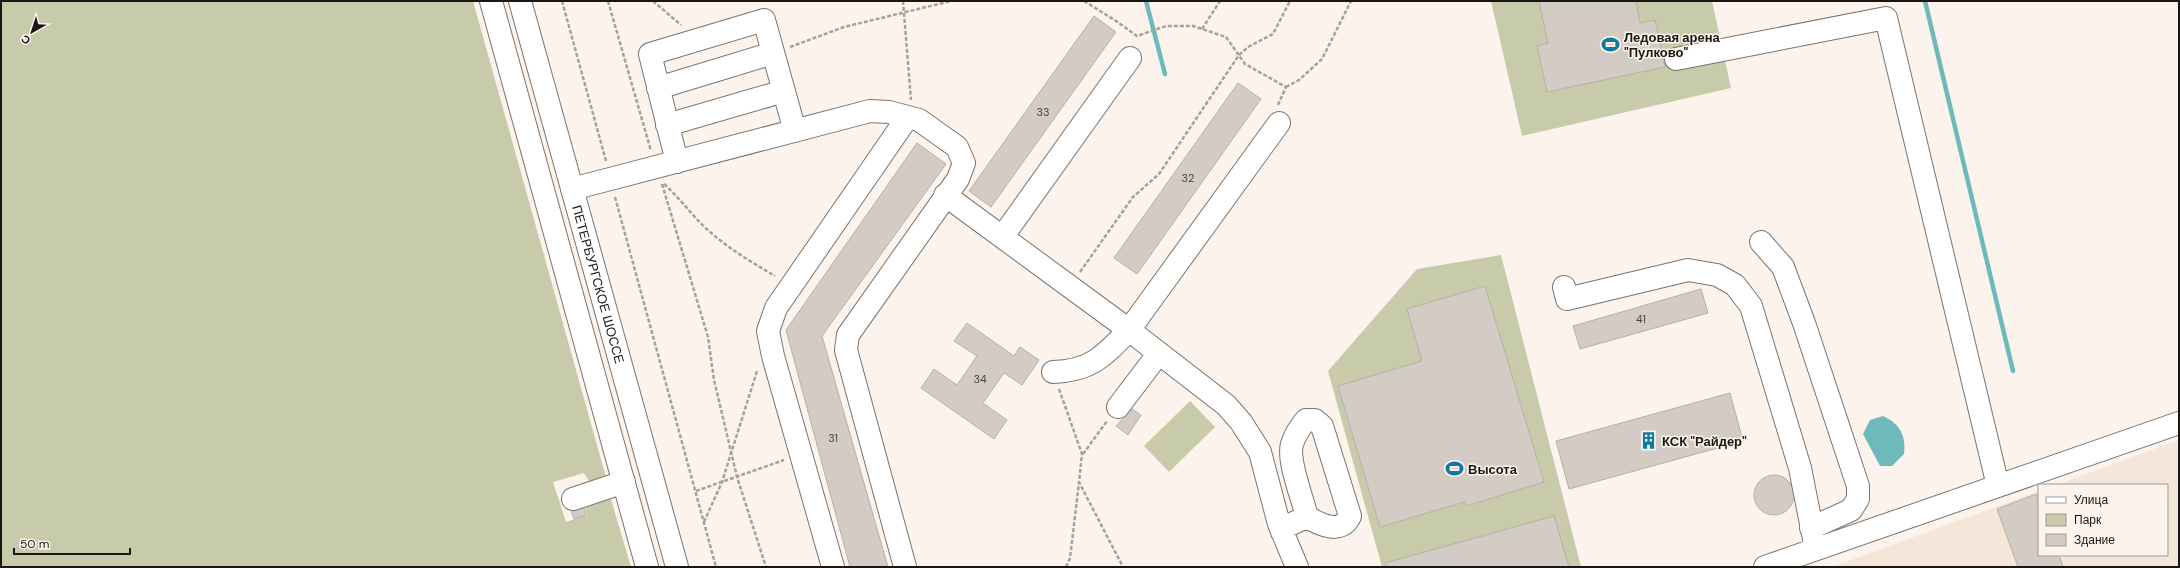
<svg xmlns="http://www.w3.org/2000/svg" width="2180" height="568" viewBox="0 0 2180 568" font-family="'DM Sans',sans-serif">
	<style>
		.built { fill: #f4e7da }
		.green { fill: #c7cba9 }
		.water { fill: #6ebabb }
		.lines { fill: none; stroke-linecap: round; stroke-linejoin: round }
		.stream { stroke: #6ebabb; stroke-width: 4.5 }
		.building { fill: #d3ccc5; stroke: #b7b0aa }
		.minor-casing { stroke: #7b746e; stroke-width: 24 }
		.major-casing { stroke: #7b746e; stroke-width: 24 }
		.path { stroke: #a7a19c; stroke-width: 2.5; stroke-dasharray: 4 2; stroke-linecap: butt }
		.minor { stroke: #fff; stroke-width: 22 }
		.major { stroke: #fff; stroke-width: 22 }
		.labels { text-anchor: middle; stroke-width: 3; stroke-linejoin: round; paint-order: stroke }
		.number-label { font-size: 11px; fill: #484440 }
		.poi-label { font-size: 13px; font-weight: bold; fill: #191614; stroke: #fbf3ec; text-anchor: start }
		.street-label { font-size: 13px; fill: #191614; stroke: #fbf3ec }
	</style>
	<rect width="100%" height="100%" fill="#fbf3ec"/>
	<path class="built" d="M2179,440v127h-347l207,-76v64h128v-70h-111z"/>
	<path class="green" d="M1,1h472l134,480 -15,5 -8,-13 -31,9 13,40 21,-7 -3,-12 26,-7 21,71h-630z
		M1491,1h221l19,87 -209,48z
		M1501,255l80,312h-199l-54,-196 89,-102z
		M1190,401l25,26 -46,45 -25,-26z"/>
	<path class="water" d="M1883,416c17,8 23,19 21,38l-12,12h-12l-17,-32 7,-14z"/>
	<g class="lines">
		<path class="stream" d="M1146,1l19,73
			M1925,1l88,370"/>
	</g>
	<path class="building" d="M1539,1h97l4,22 15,-3 10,47 -118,25 -10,-46 11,-3z
		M1094,16l22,16 -125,175 -22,-16z
		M1238,83l23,16 -124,175 -23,-16z
		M917,143l29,21 -124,172 66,231h-38l-64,-237z
		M1485,286l59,196 -78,24 -2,-4 -84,25 -42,-141 84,-25 -15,-52z
		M1701,289l7,24 -128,36 -7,-23z
		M967,323l47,33 6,-9 19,13 -17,25 -18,-12 -21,30 24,17 -13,19 -73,-51 13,-19 23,16 20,-29 -23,-15z
		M1730,393l13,48 -174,48 -13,-48z
		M1132,409l9,6 -13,20 -12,-9z
		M1754 495a20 20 0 1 1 40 0a20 20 0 1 1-40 0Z
		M2036,494l3,8v53h20l4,12h-45l-21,-58z
		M584,508l2,7 -12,4 -3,-8z
		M1554,516l15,51h-183l-1,-4z"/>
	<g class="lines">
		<defs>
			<path id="minor" d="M1676,59l210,-41 112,468
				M658,88l115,-35
				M667,125l117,-34
				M677,162l-27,-108 114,-34 31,111
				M572,189l298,-78 19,1 30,8 38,27 7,16 -6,16 -110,156 -2,15 59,217
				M945,195l184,135 97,75 15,17 19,30 19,72 18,43
				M1003,236l127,-178
				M1761,242l22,25 21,56 54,163v13l-7,11 -40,18
				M1564,287l3,12 121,-29 29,5 18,10 16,21 49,162 16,81
				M1053,372c38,-1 51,-16 76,-42l150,-207
				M1118,407l41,-54
				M573,499l51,-17
				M1282,532l7,-7 18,-8c14,8 34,18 43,-1l-28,-90 -7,-6h-9c-6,7 -11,15 -14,24 -5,17 11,55 15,73
				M833,567l-60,-211 -5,-25 8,-23 131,-190
				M1765,567l414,-144"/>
			<g id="major">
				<path d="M491,1l156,566"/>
				<path id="s1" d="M520,1l157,566"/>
			</g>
		</defs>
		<use href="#minor" class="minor-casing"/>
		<use href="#major" class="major-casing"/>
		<path class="path" d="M562,1l44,160
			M608,1l43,150
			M653,1l28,24
			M903,1l8,99
			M1084,1l32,20 21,15 29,-10h27l33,11 19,27 41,23 -8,18
			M1202,29l18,-28
			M790,47l54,-20 107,-26
			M1286,87l13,-7 23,-21 29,-58
			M662,184l46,153 6,43 23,97 29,90
			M664,184c17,15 29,33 45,47 20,18 44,32 66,45
			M615,197l101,370
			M1080,272l53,-75 26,-23 80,-119 9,-8 25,-13 17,-33
			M1059,389l23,65 -3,28 44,85
			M1083,454l24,-33
			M696,491l88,-31
			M704,522l18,-40 35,-111
			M1066,567l4,-9 9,-76"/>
		<use href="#minor" class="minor"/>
		<use href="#major" class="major"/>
	</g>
	<defs>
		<symbol id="stadium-bare" viewBox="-9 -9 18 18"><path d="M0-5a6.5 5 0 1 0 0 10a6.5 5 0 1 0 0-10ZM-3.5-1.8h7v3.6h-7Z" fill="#0e79a3" stroke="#fbf3ec" stroke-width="2.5" paint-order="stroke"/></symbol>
		<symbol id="building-bare" viewBox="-9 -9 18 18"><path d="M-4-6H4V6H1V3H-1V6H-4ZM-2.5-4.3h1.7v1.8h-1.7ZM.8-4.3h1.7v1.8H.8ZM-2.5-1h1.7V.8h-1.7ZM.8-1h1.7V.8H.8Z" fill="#0e79a3" stroke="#fbf3ec" stroke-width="2.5" paint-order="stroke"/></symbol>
	</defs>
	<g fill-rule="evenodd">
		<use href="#stadium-bare" x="1598" y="32" width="25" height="25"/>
		<use href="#building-bare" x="1636" y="428" width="25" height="25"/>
		<use href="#stadium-bare" x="1442" y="456" width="25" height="25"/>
	</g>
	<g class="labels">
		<g class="number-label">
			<text x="1043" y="116">33</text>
			<text x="1188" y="182">32</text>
			<text x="1641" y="323">41</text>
			<text x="980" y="383">34</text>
			<text x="833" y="442">31</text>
		</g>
		<g class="poi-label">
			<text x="1624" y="42">Ледовая арена<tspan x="1624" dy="15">"Пулково"</tspan></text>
			<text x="1662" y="446">КСК "Райдер"</text>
			<text x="1468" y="474">Высота</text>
		</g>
		<g class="street-label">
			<text dy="5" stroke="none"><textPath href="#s1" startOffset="294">ПЕТЕРБУРГСКОЕ ШОССЕ</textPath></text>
		</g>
	</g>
	<rect width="2180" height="568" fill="none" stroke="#191614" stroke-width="4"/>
	<rect x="2038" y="484" width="130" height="72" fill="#fbf3ec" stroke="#a19b96"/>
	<rect x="2046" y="497" width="20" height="6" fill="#ffffff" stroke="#a19b96"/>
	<text x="2074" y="504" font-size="12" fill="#191614">Улица</text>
	<rect x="2046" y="514" width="20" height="12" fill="#c7cba9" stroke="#a19b96"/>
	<text x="2074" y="524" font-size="12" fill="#191614">Парк</text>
	<rect x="2046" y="534" width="20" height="12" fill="#d3ccc5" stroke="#a19b96"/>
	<text x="2074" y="544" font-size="12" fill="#191614">Здание</text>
	<g transform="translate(32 32) rotate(219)" stroke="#fbf3ec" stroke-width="3" paint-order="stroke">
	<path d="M0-3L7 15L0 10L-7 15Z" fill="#191614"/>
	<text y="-6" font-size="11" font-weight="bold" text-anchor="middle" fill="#191614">С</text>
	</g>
	<path d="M14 548v6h116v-6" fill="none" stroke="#191614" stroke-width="2"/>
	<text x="20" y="548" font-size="12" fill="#191614" stroke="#fbf3ec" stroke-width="3" paint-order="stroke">50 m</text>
</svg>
